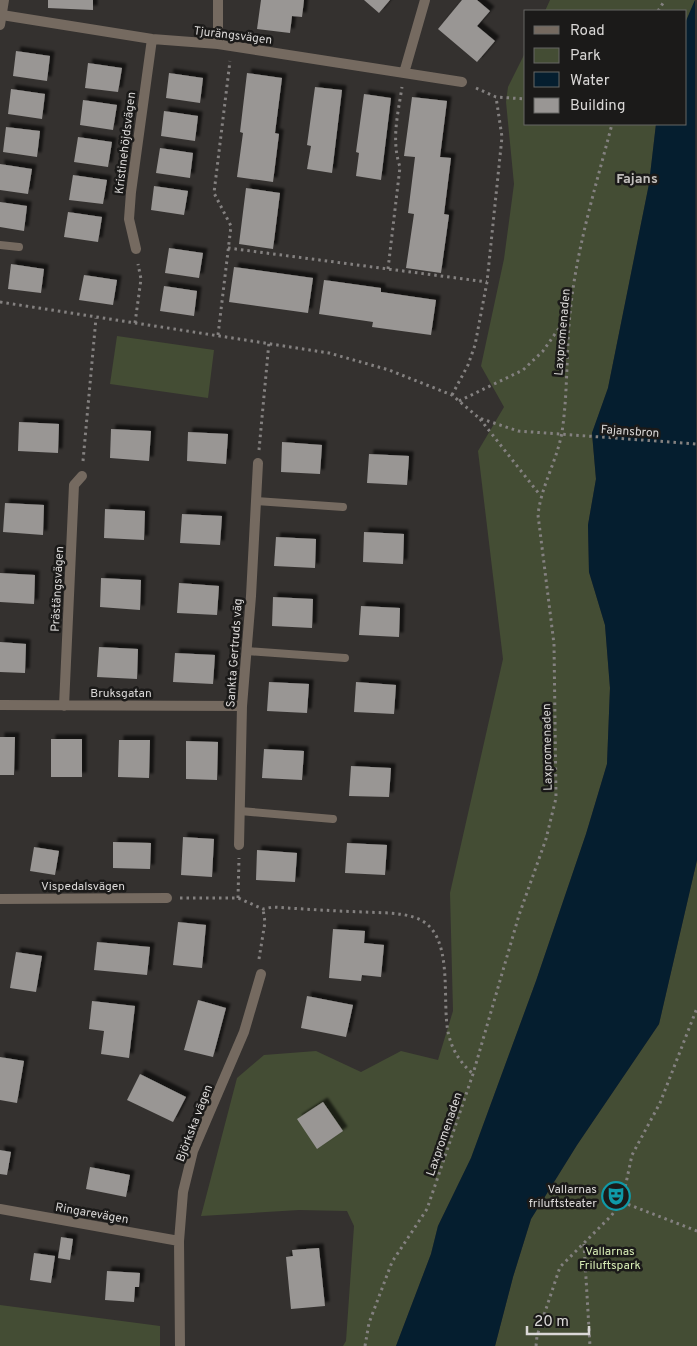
<svg xmlns="http://www.w3.org/2000/svg" width="697" height="1346" viewBox="0 0 697 1346" font-family="Overpass,sans-serif">
	<style>
		.green { fill: #444d34 }
		.water { fill: #051e2f }
		.building { fill: #999694; filter: url(#shadow) }
		.lines { fill: none; stroke-linecap: round; stroke-linejoin: round }
		.path { stroke: #848180; stroke-width: 3; stroke-dasharray: 2.5 4; stroke-linecap: butt }
		.service { stroke: #756a60; stroke-width: 8 }
		.minor { stroke: #756a60; stroke-width: 10 }
		.labels { text-anchor: middle; stroke-width: 5; stroke-linejoin: round; paint-order: stroke }
		.street-label { font-size: 12px; fill: #dad8d7; stroke: #1b1a19 }
		.poi-label { font-size: 12px; fill: #dad8d7; stroke: #1b1a19; text-anchor: end }
		.park-label { font-size: 12px; fill: #d6ebb4; stroke: #1b1a19 }
		.neighbourhood-label { font-size: 14px; font-weight: bold; fill: #c0bdbb; stroke: #1b1a19 }
	</style>
	<defs>
		<filter id="shadow"><feDropShadow dx="4.5" dy="-4.5" stdDeviation="1" flood-color="#0009"/></filter>
	</defs>
	<rect width="100%" height="100%" fill="#34312f"/>
	<path class="green" d="M550,0h145l-9,21v-10h-141z
		M526,51v73h130l-7,60 -41,204 -16,45 4,46 -8,46 1,47 16,53 5,63 -3,76 -21,70 -50,147 -65,177 -33,68 -7,28 -35,92h-53l3,-5 8,-115 -7,-15 -48,-1 -98,6 36,-138 27,-23 52,-4 45,21 40,-21 37,9 15,-49 -3,-118 53,-234 -25,-208 26,-44 -23,-41 23,-107 10,-75 -8,-82 2,-15z
		M117,336l97,14 -6,48 -98,-14z
		M697,860v486h-202l18,-69 18,-58 46,-74 82,-121z
		M0,1305l160,21v20h-160z"/>
	<path class="water" d="M695,0l2,860 -38,164 -82,121 -46,74 -18,58 -18,69h-99l35,-92 7,-28 33,-68 65,-177 50,-147 21,-70 3,-76 -5,-63 -16,-53 -1,-47 8,-46 -4,-46 16,-45 41,-204 7,-60h30v-103z"/>
	<path class="building" d="M48,0h45v10l-45,-2z
		M261,0h43l-2,17 -10,-1 -2,17 -33,-4z
		M364,0h26l-11,13z
		M462,0h15l13,11 -13,15 18,15 -18,21 -39,-33z
		M16,51l34,5 -3,25 -34,-5z
		M88,63l34,5 -4,24 -33,-4z
		M169,73l34,5 -3,25 -34,-5z
		M247,73l35,5 -7,55 4,1 -6,48 -36,-5 6,-44 -3,-1z
		M315,87l27,3 -10,83 -25,-4 4,-23 -4,-1z
		M11,89l34,5 -3,25 -34,-5z
		M364,94l27,4 -10,82 -25,-4 3,-23 -3,-1z
		M412,97l35,4 -7,56 11,1 -7,56 5,1 -8,58 -35,-5 8,-54 -6,-1 7,-56 -11,-1z
		M83,100l34,5 -4,25 -33,-5z
		M164,111l34,5 -3,25 -34,-5z
		M6,127l34,4 -3,26 -34,-5z
		M78,137l34,5 -4,25 -34,-5z
		M160,148l33,5 -3,25 -34,-5z
		M0,164l32,5 -4,25 -28,-4z
		M73,175l34,5 -4,24 -34,-4z
		M154,186l34,5 -4,24 -33,-5z
		M246,188l34,5 -7,56 -34,-5z
		M0,202l27,4 -3,25 -24,-4z
		M68,212l34,5 -4,25 -34,-5z
		M169,248l34,5 -4,25 -34,-5z
		M11,264l33,5 -3,24 -33,-4z
		M234,267l79,11 -5,35 -79,-11z
		M84,275l33,5 -4,25 -34,-5z
		M324,280l57,8v4l55,8 -5,35 -59,-8 1,-5 -54,-8z
		M164,286l33,5 -3,25 -34,-5z
		M19,422l40,2 -1,29 -40,-2z
		M111,429l40,2 -2,30 -39,-3z
		M188,432l40,2 -2,30 -39,-3z
		M282,442l40,3 -2,29 -39,-2z
		M369,454l40,2 -2,29 -40,-2z
		M5,503l39,2 -1,30 -40,-3z
		M105,509l40,2 -1,29 -40,-2z
		M182,514l40,2 -2,29 -40,-2z
		M364,532l40,2 -1,30 -40,-2z
		M276,537l40,2 -1,29 -41,-2z
		M0,573l35,2 -1,29 -34,-2z
		M101,578l40,2 -1,30 -40,-3z
		M179,583l40,3 -2,29 -40,-2z
		M273,597l40,2 -1,29 -40,-2z
		M361,606l39,2 -1,29 -40,-2z
		M0,642l26,2 -1,29 -25,-1z
		M99,647l39,2 -1,30 -40,-2z
		M175,653l40,2 -2,29 -40,-2z
		M269,682l40,2 -2,29 -40,-2z
		M356,682l40,3 -2,29 -40,-2z
		M0,737h15l-1,38h-14z
		M51,739h31v38h-31z
		M119,740h31l-1,38 -31,-1z
		M186,741l32,1 -1,38 -31,-1z
		M264,749l40,2 -2,29 -40,-2z
		M351,766l40,2 -2,29 -40,-1z
		M183,837l31,2 -2,38 -31,-2z
		M113,842l38,1 -1,26 -37,-1z
		M347,843l40,2 -2,30 -40,-2z
		M34,847l25,4 -4,24 -25,-4z
		M257,850l40,3 -2,29 -39,-2z
		M178,922l28,3 -4,43 -29,-3z
		M333,929l32,2 -1,12 20,2 -3,32 -19,-2 -1,6 -32,-3z
		M97,942l53,5 -3,28 -53,-5z
		M16,952l26,4 -6,36 -26,-4z
		M307,996l46,9 -7,32 -45,-9z
		M198,1000l28,8 -13,49 -29,-7z
		M92,1001l43,5 -6,52 -28,-4 3,-23 -15,-2z
		M0,1057l24,4 -7,42 -17,-3z
		M140,1074l46,23 -13,25 -46,-22z
		M323,1102l20,29 -26,18 -20,-30z
		M0,1150l11,2 -4,23 -7,-1z
		M90,1167l40,8 -4,22 -40,-8z
		M61,1237l12,2 -3,21 -12,-2z
		M319,1248l6,58 -34,3 -5,-52 7,-1 -1,-6z
		M34,1253l21,3 -4,27 -21,-3z
		M107,1271l33,2 -1,14h-4l-1,15 -29,-2z"/>
	<g class="lines">
		<path class="path" d="M658,11l7,-11
			M476,88l20,9 30,2
			M228,248l259,34
			M388,269l12,-102c-9,-27 -2,-53 2,-80
			M0,302l329,51 60,17 63,25 27,23 39,13 179,13
			M135,323l6,-44 -3,-15
			M218,335l13,-109 -17,-33 16,-132
			M452,395l16,-30 7,-20 12,-63 15,-145 -6,-40
			M459,401l64,-31 20,-19 26,-37
			M480,419l60,76
			M259,450l10,-108
			M83,461l13,-143
			M180,898h58l25,11 10,-2c30,2 60,4 91,5 17,1 36,0 52,6 41,14 24,86 33,118 4,16 12,27 24,38
			M238,898l1,-40
			M259,959l6,-37 -2,-13
			M622,1202l75,29
			M584,1244l6,102
			M365,1346l4,-23 23,-61 35,-53 46,-135 46,-159 27,-76 10,-41 -2,-154 -16,-129c3,-29 19,-54 24,-83 6,-40 4,-79 8,-118 6,-65 26,-128 42,-190
			M536,1346l1,-10 23,-69 51,-51 11,-14 10,-47 28,-52 37,-95"/>
		<path class="service" d="M0,245l19,2
			M256,501l87,6
			M247,651l98,7
			M240,811l93,8"/>
		<path class="minor" d="M2,15l150,24 66,5 244,38
			M0,25l4,-25
			M218,44v-44
			M404,73l21,-73
			M136,249l-7,-30 2,-27 21,-153
			M0,705l242,1
			M64,706l10,-221 8,-9
			M239,845l3,-139 9,-110 7,-133
			M0,899l167,-1
			M0,1209l179,32
			M180,1346l-1,-105 4,-49 10,-41 51,-119 17,-58"/>
	</g>
	<defs>
		<symbol id="theatre-ring" viewBox="-11 -11 22 22"><circle r="9.5" fill="#1b1a19" stroke="#0f9aa8" stroke-width="1.5"/><path d="M-5-5.5Q0-4 5-5.5V0Q5 5 0 6Q-5 5-5 0ZM-3.3-2.5H-1v1.5H-3.3ZM1-2.5H3.3v1.5H1ZM-2.8 1Q0 5.5 2.8 1Z" fill="#0f9aa8"/></symbol>
	</defs>
	<g fill-rule="evenodd">
		<use href="#theatre-ring" x="600" y="1180" width="32" height="32"/>
	</g>
	<g class="labels">
		<g class="street-label">
			<text transform="translate(233 35) rotate(7)" y="4">Tjurängsvägen</text>
			<text transform="translate(125 143) rotate(-83)" y="4">Kristinehöjdsvägen</text>
			<text transform="translate(562 332) rotate(-85)" y="4">Laxpromenaden</text>
			<text transform="translate(630 431) rotate(4)" y="4">Fajansbron</text>
			<text transform="translate(57 589) rotate(-87)" y="4">Prästängsvägen</text>
			<text transform="translate(234 653) rotate(-86)" y="4">Sankta Gertruds väg</text>
			<text x="121" y="697">Bruksgatan</text>
			<text transform="translate(547 747) rotate(-91)" y="4">Laxpromenaden</text>
			<text x="83" y="890">Vispedalsvägen</text>
			<text transform="translate(194 1123) rotate(-69)" y="4">Björkska vägen</text>
			<text transform="translate(444 1134) rotate(-71)" y="4">Laxpromenaden</text>
			<text transform="translate(92 1213) rotate(10)" y="4">Ringarevägen</text>
		</g>
		<g class="poi-label">
			<text x="597" y="1193">Vallarnas<tspan x="597" dy="14">friluftsteater</tspan></text>
		</g>
		<g class="park-label">
			<text x="610" y="1255">Vallarnas<tspan x="610" dy="14">Friluftspark</tspan></text>
		</g>
		<g class="neighbourhood-label">
			<text x="637" y="183">Fajans</text>
		</g>
	</g>
	<rect x="524" y="10" width="162" height="115" fill="#1b1a19" stroke="#676665"/>
	<rect x="534" y="26" width="25" height="8" fill="#756a60" stroke="#676665"/>
	<text x="570" y="35" font-size="15" fill="#dad8d7">Road</text>
	<rect x="534" y="48" width="25" height="15" fill="#444d34" stroke="#676665"/>
	<text x="570" y="60" font-size="15" fill="#dad8d7">Park</text>
	<rect x="534" y="72" width="25" height="15" fill="#051e2f" stroke="#676665"/>
	<text x="570" y="85" font-size="15" fill="#dad8d7">Water</text>
	<rect x="534" y="98" width="25" height="15" fill="#999694" stroke="#676665"/>
	<text x="570" y="110" font-size="15" fill="#dad8d7">Building</text>
	<path d="M527 1326v8h62v-8" fill="none" stroke="#dad8d7" stroke-width="2.5"/>
	<text x="534" y="1326" font-size="15" fill="#dad8d7" stroke="#1b1a19" stroke-width="4" paint-order="stroke">20 m</text>
</svg>
